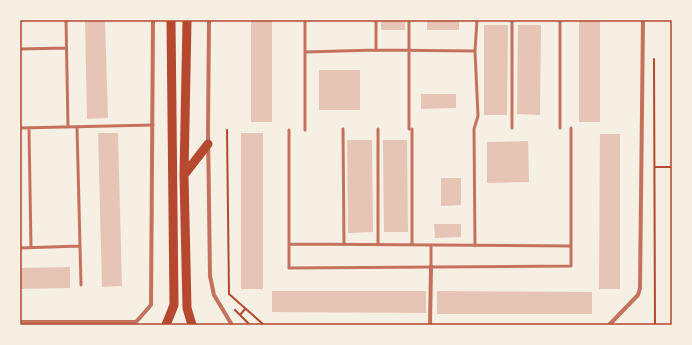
<svg xmlns="http://www.w3.org/2000/svg" width="692" height="345" viewBox="0 0 692 345" font-family="'Alegreya Sans',sans-serif">
	<style>
		.building { fill: #e6c5b7 }
		.lines { fill: none; stroke-linecap: round; stroke-linejoin: round }
		.path { stroke: #b5482f; stroke-width: 2 }
		.service { stroke: #c5725c; stroke-width: 3 }
		.minor { stroke: #c5725c; stroke-width: 4 }
		.primary { stroke: #b5482f; stroke-width: 9 }
		.neatline { fill: none; stroke: #b5482f; stroke-width: 1.5 }
	</style>
	<rect width="100%" height="100%" fill="#f6efe4"/>
	<path class="building" d="M85,20h20l3,98 -21,1z
		M251,20h21v102h-21z
		M381,20h24v10h-24z
		M427,20h32v10h-32z
		M579,20h21v102h-21z
		M484,25h24l-1,90h-23z
		M518,25h23l-1,90 -23,-1z
		M319,70h41v40h-41z
		M421,94h35v14l-35,1z
		M98,133h20l4,153 -20,1z
		M241,133h22v156h-22z
		M600,134h20v155h-21z
		M347,140h25l1,92 -25,1z
		M383,140h24l1,92h-24z
		M528,141l1,41 -42,1v-41z
		M441,178h20v27l-20,1z
		M434,224h27v13l-26,1z
		M70,267v21l-50,1v-21z
		M272,291h154v22l-154,-1z
		M437,291l155,1v22h-155z"/>
	<g class="lines">
		<path class="path" d="M654,59l1,266
			M227,130l2,164 35,31
			M655,167h17
			M235,310l15,15
			M240,315l5,-6"/>
		<path class="service" d="M66,20l2,107
			M305,20v110
			M512,20v108
			M20,49l46,-1
			M376,50v-30
			M475,51l2,-31
			M305,52l71,-2 99,1 3,65 -4,13 1,117
			M77,127l4,158
			M20,128l133,-3
			M29,128l2,120
			M560,128v-108
			M343,129l1,115
			M378,129v116
			M409,129v-109
			M412,129v116
			M289,130v138l282,-2v-138
			M289,244l282,2
			M20,248l60,-2
			M431,267v-22"/>
		<path class="minor" d="M209,20l-1,110 2,146 4,19 18,30
			M20,322h116l15,-17 2,-285
			M430,325l1,-58
			M609,325l29,-30 2,-7 3,-268"/>
		<path class="primary" d="M187,20l-3,155 3,133 5,17
			M184,175l24,-31
			M166,325l8,-20 -3,-285"/>
	</g>
	<rect width="692" height="345" fill="none" stroke="#f6efe4" stroke-width="42"/>
	<rect x="21" y="21" width="650" height="303" class="neatline"/>
</svg>
